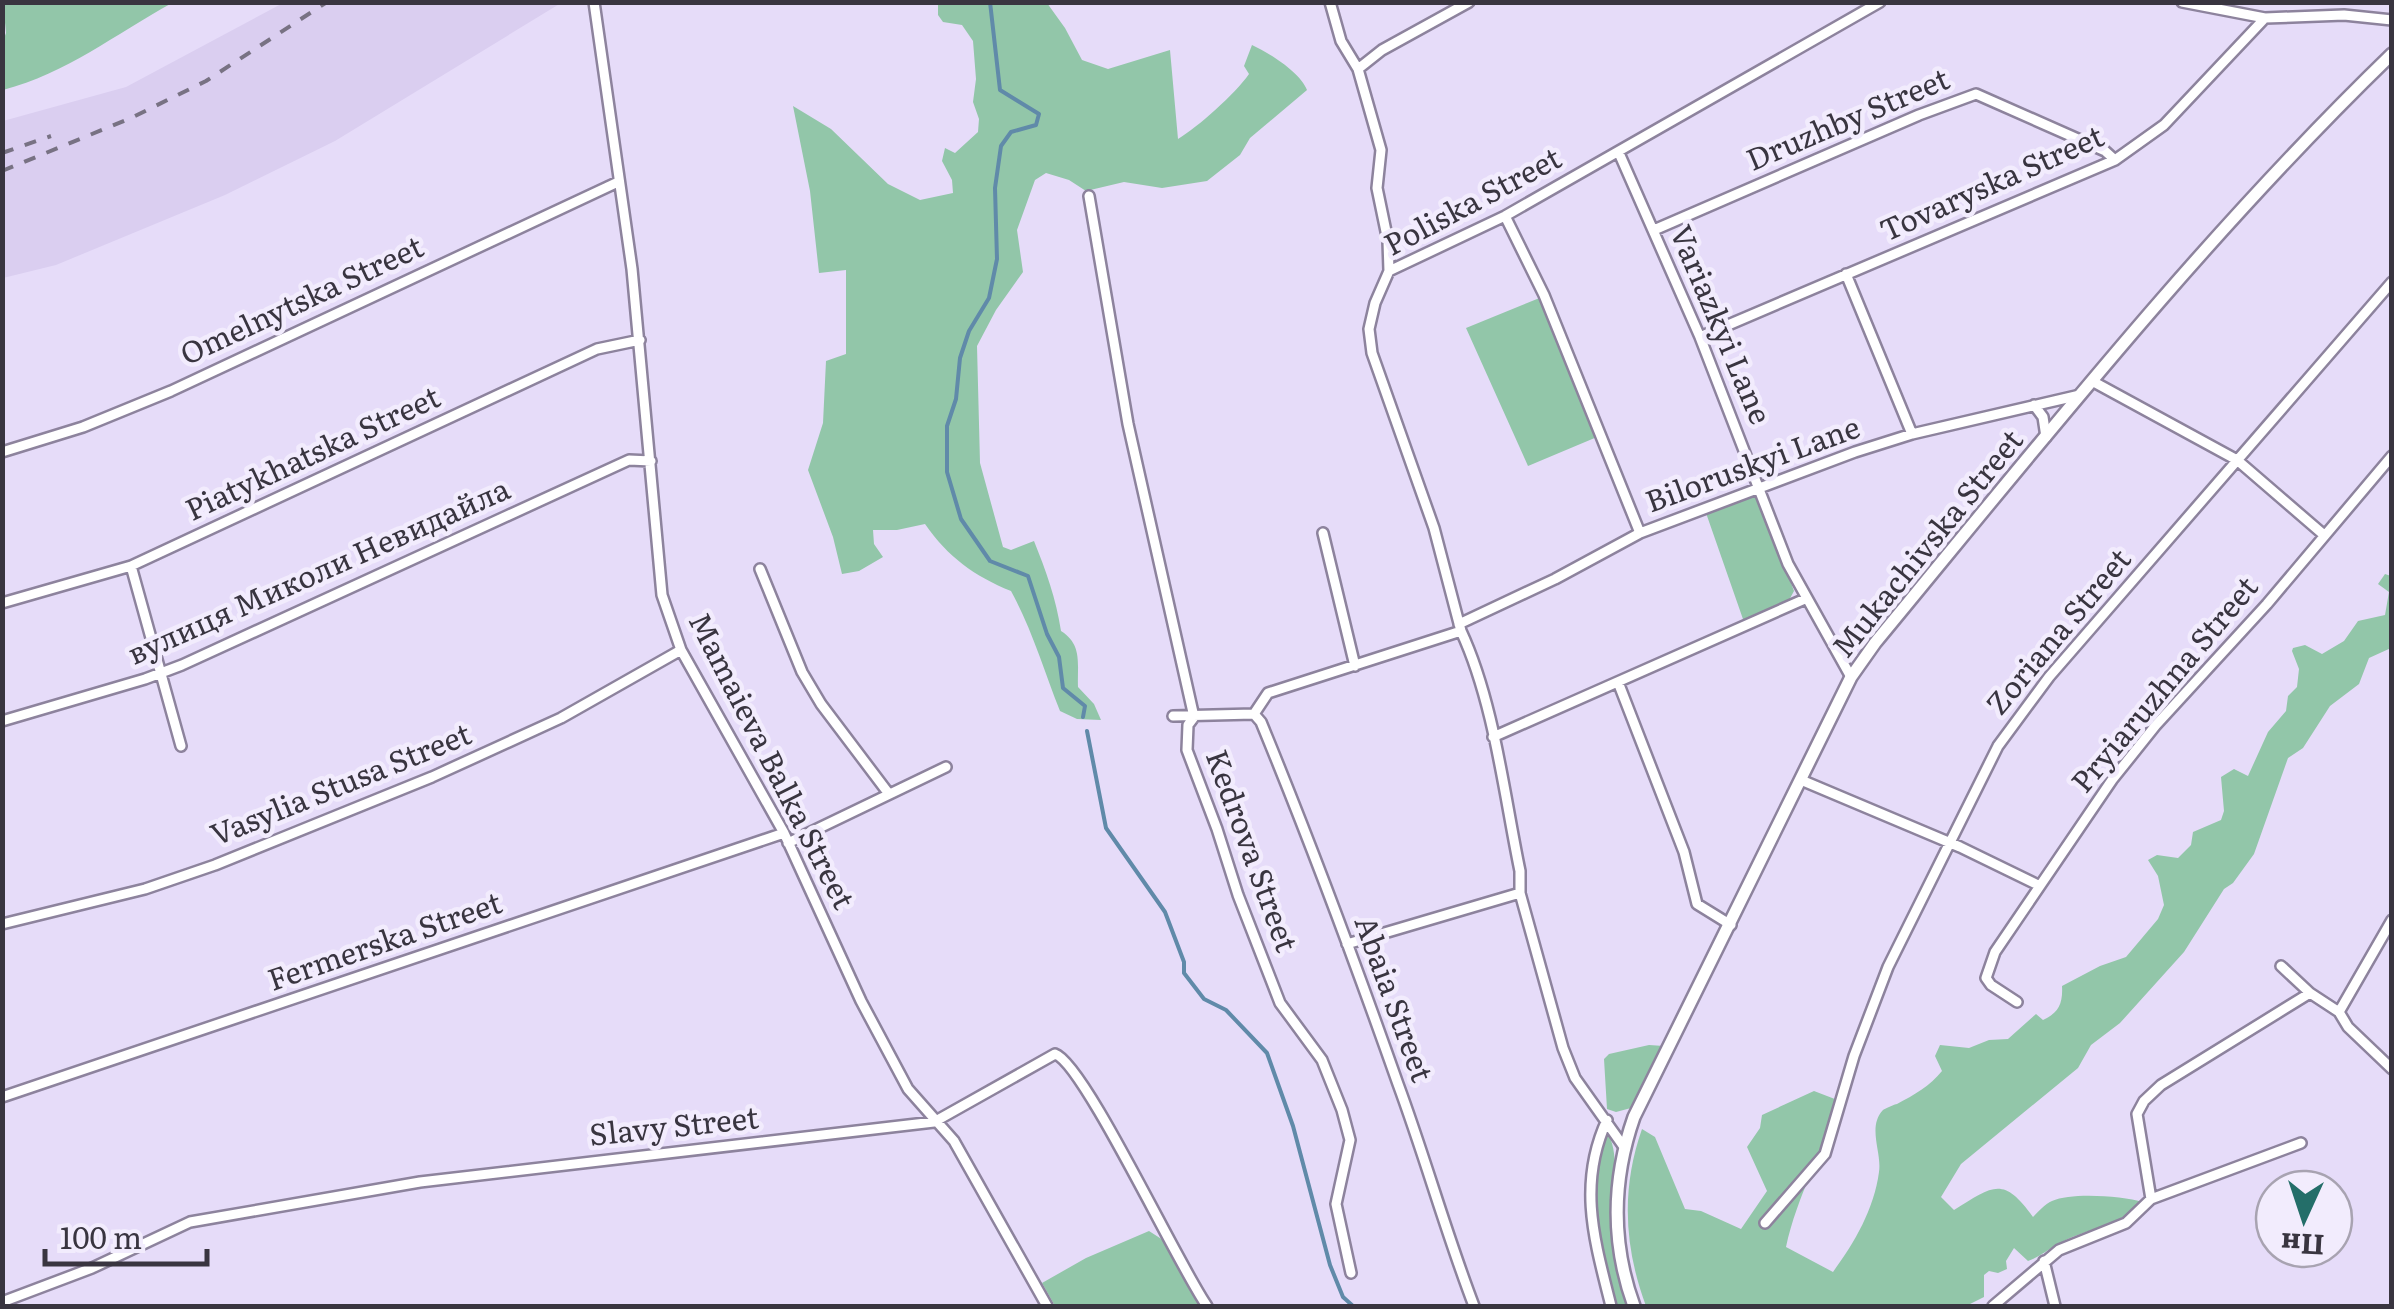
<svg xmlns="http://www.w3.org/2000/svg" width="2394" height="1309" viewBox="0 0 2394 1309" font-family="Literata,serif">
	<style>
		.built { fill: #dacef0 }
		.green { fill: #92c6a9 }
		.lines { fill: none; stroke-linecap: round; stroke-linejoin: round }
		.stream { stroke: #608aa9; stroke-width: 4 }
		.minor-casing { stroke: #8d839d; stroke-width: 14 }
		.tertiary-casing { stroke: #8d839d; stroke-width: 16 }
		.minor { stroke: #fff; stroke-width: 9 }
		.tertiary { stroke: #fff; stroke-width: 11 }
		.rail { stroke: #787283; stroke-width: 4; stroke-dasharray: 12 12; stroke-linecap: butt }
		.labels { text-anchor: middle; stroke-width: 9; stroke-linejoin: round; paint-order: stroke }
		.street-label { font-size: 30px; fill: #393540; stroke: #f2ecfd }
	</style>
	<rect width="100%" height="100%" fill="#e6dcf9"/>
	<path class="built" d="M283,3h278l-226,138 -110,54 -169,70 -53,13v-157l123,-34z"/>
	<path class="green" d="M3,2h169v1c-58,32 -105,70 -169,87v-49l3,-8z
		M938,3h109l18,25 17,32 26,9 62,-19 8,89c20,-12 57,-45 71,-65l-5,-8 8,-21c17,8 48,27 55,45l-57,48 -10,17 -33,26 -45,7 -38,-6 -38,9 -17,-11 -23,-7 -11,7 -18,50 6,42 -27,38 -19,36 3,117 23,84 8,3 23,-9c12,30 22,57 27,90 22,14 16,33 17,56l16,17 7,16 -24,-1 -17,-8c-16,-40 -28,-82 -49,-120 -37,-15 -63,-34 -86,-67l-28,6h-24l1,14 9,13 -24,14 -17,3 -9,-37 -25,-67 15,-47 3,-62 20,-7v-84l-27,3 -9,-82 -17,-85 38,23 57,55 32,16 33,-7 -1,-13 -10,-19 3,-13 10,5 23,-21 1,-13 -6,-17 3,-23 -3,-38 -11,-16 -19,-3 -5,-7z
		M1542,297l55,140 -69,29 -62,-138z
		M1756,496l4,3 34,92 -6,11 -44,20 -38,-109z
		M2385,574l6,2v72l-22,10 -10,26 -29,22 -27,42 -15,10 -34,96 -21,29 -9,6 -40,63 -64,71 -29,22 -13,23 -117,96 -20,33 13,13c39,-24 49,-35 79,7 5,-5 12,-13 19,-16 20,-9 70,-5 91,1 -25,25 -57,26 -87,43 -10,6 -17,12 -28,16l-14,-13 -8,13 1,8 -9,4 -9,-2 -5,4v22l-18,9h-320c-22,-59 -25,-117 -4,-177l13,8 30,72 16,2 40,18 26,-38 -20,-44 13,-19 2,-13 52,-24 26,10c-17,50 -43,95 -54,146l47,25c22,-30 41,-63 46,-100 3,-20 -12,-45 4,-62 1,-1 12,-6 14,-6 17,-9 33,-18 45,-33l-7,-15 5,-11 29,3 20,-8 19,-1 28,-25 7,6c16,-7 20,-17 19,-34l38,-20 26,-9 32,-38 6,-14 -6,-29 -10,-16 9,-5 21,3 13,-13 2,-13 28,-12 3,-9 -3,-34 13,-8 14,7 20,-44 18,-21 2,-15 9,-9 2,-18 -7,-18 1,-3 12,-3 17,9 22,-13 14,-20 27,-6 4,-23 -11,-8z
		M1649,1045l15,1 -33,62 -15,4 -9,-3 -3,-50 5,-5z
		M1607,1132c17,27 1,78 5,112 2,21 9,42 15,62h-14c-10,-62 -31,-112 -6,-174z
		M1149,1231l14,9 40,66h-148l-13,-23 44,-25z"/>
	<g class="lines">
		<path class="stream" d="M990,2l10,88 39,24 -3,11 -25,7 -10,14 -6,42 2,71 -8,39 -20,33 -9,27 -4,41 -9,27v46l14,47 29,42 38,15 19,58 12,23 4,31 22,18 -2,11
			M1087,731l19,97 59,84 19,50v11l20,26 22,11 41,43 26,73 37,139 13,32 10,9"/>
		<defs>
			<path id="minor" d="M594,2l38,267 30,326 19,55 103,183 77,168 47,88 46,52 93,165
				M1330,2l11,39 17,28 23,81 -4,38 11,53 1,30
				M2182,2l83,16 79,-3 48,5
				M1358,69l24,-19 87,-48
				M1619,153l81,184 88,227 63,113
				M1089,196l39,228 66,293 -6,8 -1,25 30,79 21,66 42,108 42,57 20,50 8,30 -14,64 15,69
				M1505,216l39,79 96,238
				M1654,230l265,-115 57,-21 129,57 10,9
				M1846,274l66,160
				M1700,337l415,-177 49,-35 101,-107
				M2092,381l145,79 87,75
				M2034,405l9,12 3,20
				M2,452l81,-25 88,-36 447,-209
				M1323,533l32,133
				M131,566l50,180
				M760,569l42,103 19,32 68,90
				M2,603l129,-37 466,-217 43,-9
				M1459,624l96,-45 85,-46 215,-81 57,-18 168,-39
				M1618,682l66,170 13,52 34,21
				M1254,714l7,8c49,119 94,240 137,362 27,73 48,149 76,222
				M1173,716l81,-2 14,-21 193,-62
				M2,721l143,-42 37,-14 447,-205 22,1
				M1493,737l312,-138
				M1801,780l159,67 78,38
				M788,843l158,-76
				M2,924l143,-35 70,-24 217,-88 129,-59 120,-68
				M1347,944l173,-51
				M2281,966l29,27 29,19 9,15 44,42
				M2017,1002l-26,-17 -5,-7 9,-26 117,-172 44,-55 111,-121 125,-148
				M2339,1012l53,-92
				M2,1097l782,-264
				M1607,1120c-30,65 -12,122 4,186
				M1624,1147l-49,-69 -12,-30 -43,-155v-22c-16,-77 -26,-169 -59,-240l-27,-103 -62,-175 -3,-24 6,-26 14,-32 116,-55 375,-214
				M2151,1199l-14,-85 7,-13 17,-16 149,-92
				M1765,1223l60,-69 29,-98 34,-89 110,-221 51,-69 343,-395
				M2044,1261l11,45
				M2,1302l90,-34 98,-46 230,-40 514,-60 121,-68c29,9 124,213 152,252
				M1993,1306l66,-56 67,-27 25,-24 150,-56"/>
			<path id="tertiary" d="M1634,1306c-23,-63 -22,-126 0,-189l217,-440 24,-34c166,-201 329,-407 517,-589"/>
		</defs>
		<use href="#minor" class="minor-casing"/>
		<use href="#tertiary" class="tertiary-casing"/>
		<use href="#minor" class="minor"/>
		<use href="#tertiary" class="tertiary"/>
		<path class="rail" d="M2,153l49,-17
			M2,171l129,-53 75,-37 121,-79"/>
	</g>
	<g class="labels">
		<g class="street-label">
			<text transform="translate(1848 120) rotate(-23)" y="10">Druzhby Street</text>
			<text transform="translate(1992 184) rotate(-24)" y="10">Tovaryska Street</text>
			<text transform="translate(1473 202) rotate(-28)" y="10">Poliska Street</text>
			<text transform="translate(302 301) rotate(-25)" y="10">Omelnytska Street</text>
			<text transform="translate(1720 325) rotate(67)" y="10">Variazkyi Lane</text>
			<text transform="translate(313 454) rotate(-25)" y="10">Piatykhatska Street</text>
			<text transform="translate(1753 465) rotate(-20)" y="10">Biloruskyi Lane</text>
			<text transform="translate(1928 544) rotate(-51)" y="10">Mukachivska Street</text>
			<text transform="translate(319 572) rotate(-24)" y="10">вулиця Миколи Невидайла</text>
			<text transform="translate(2059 632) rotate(-50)" y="10">Zoriana Street</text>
			<text transform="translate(2165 685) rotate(-50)" y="10">Pryiaruzhna Street</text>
			<text transform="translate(771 761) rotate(63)" y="10">Mamaieva Balka Street</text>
			<text transform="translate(341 785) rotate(-22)" y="10">Vasylia Stusa Street</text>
			<text transform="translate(1251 851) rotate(70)" y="10">Kedrova Street</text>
			<text transform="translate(385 942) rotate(-19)" y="10">Fermerska Street</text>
			<text transform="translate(1393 999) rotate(70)" y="10">Abaia Street</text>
			<text transform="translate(674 1127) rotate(-6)" y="10">Slavy Street</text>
		</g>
	</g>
	<rect width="2394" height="1309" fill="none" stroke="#393540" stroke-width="10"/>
	<g transform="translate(2304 1219) rotate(183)"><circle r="48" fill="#f2ecfd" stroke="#a8a3b1" stroke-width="2.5"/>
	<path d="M0-8L18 38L0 25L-18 38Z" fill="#246e69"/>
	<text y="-15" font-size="28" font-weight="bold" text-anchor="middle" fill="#393540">Пн</text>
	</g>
	<path d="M45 1249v15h162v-15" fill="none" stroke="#393540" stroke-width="5"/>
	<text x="60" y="1249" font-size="30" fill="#393540" stroke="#f2ecfd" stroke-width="8" paint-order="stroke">100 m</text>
</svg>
